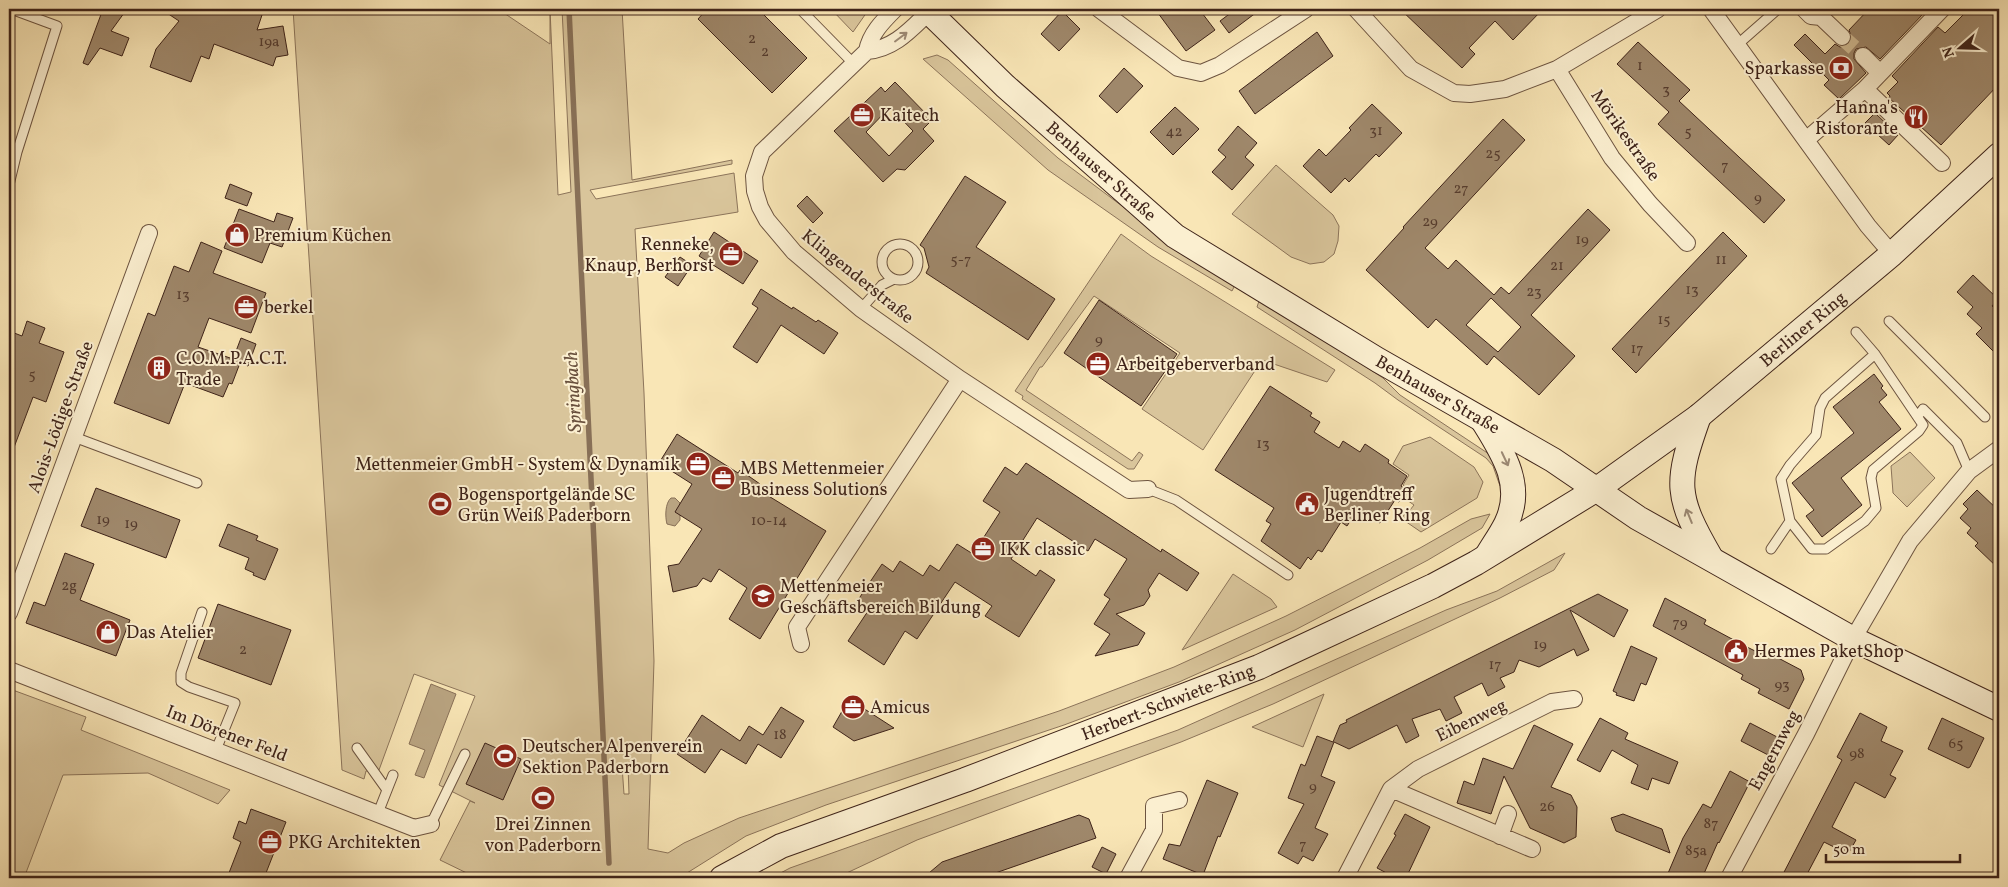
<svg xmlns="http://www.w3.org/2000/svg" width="2008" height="887" viewBox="0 0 2008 887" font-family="Vollkorn,serif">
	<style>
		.green { fill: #d9c59b; stroke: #8c745a; fill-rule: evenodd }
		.water { fill: #b9a481; stroke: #887057 }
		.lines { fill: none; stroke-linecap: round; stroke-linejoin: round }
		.stream { stroke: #887057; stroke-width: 5.5 }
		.building { fill: #9f886b; stroke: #3e2319; fill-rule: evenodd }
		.street-tunnel { stroke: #d4bf97; stroke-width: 16; stroke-dasharray: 16 8; stroke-linecap: butt }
		.lane-casing { stroke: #6d5440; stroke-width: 11 }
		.street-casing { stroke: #6d5440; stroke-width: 18 }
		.secondary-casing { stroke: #3e2319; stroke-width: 26 }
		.lane { stroke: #fbefd0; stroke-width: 9 }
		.street { stroke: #fbefd0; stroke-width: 16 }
		.secondary { stroke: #fbefd0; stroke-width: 24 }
		.oneway { stroke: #9c8974 }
		.labels { text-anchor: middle; stroke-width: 4; stroke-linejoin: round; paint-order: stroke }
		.number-label { font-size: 15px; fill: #563c2e }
		.poi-label { font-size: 18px; fill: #3e2319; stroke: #fbefd0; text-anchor: start }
		.street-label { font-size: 18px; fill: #3e2319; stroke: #fbefd0 }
		.water-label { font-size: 19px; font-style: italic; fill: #69503d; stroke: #fbefd0 }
	</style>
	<rect width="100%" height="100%" fill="#f9e6b6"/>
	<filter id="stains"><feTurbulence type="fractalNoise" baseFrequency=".004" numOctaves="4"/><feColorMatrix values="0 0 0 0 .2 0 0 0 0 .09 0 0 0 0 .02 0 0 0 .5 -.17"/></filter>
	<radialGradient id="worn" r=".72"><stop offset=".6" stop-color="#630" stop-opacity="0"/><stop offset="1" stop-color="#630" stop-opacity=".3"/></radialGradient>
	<path class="green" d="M293,9h205l52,35v-35l8,186 13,-3 -9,-183h60l10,171 100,-20v4l-142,26 6,9 138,-26 4,39 -103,17 9,164 10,268 -6,188 20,4 16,-10 55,-25 320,-107 115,-44 112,-51 134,-68 51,-29 19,-5 -8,14 -54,32 -133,70 -116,52 -115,43 -238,80 -80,31 -67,42h-202l-37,-18 30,-59 5,2 -36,-18 36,-89 -61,-22 -35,96 -13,1 -2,8 -22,-9zM628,765l1,29h-5l-2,-28z
		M831,9h33l3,3 -14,20z
		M937,55l11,5 110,98 108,81 70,44 -4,8 -74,-44 -110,-77 -125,-111z
		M1276,165l57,50 6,11 -1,15 -4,13 -10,8 -14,2 -19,-7 -59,-43z
		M1121,234l30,22 184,114 -8,12 -65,-22 -59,90 -61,-41 38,-56 -86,-57 -52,71h-2l-14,23 106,71 7,-9 4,3 -9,14h-6l-106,-70 1,-3 -8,-5z
		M1260,298l123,80 17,17 89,59 7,10 9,22h-5l-7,-20 -7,-8 -88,-58 -23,-17 -118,-76z
		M1430,437l44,30 9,15 -6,16 -56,34 -19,-13 5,-10 3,1 4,-5 -10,-7 5,-8 -6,-5 6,-10 -16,-11 10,-18z
		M1910,452l25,26 -28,29 -14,-14 -2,-27z
		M1565,553l-11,17 -54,28 -227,106 -92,38 -264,98 -81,38h-65l19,-10 388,-138 268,-120 51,-19z
		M1233,574l38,25 6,8 -95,43z
		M10,689l76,28 -5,13 149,60 -12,14 -70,-31 -85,2 -39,103h-15z
		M1324,694l-21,53 -51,-20z"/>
	<path class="water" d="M671,498h4l5,5v17l-5,6 -8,-2c-2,-7 -2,-21 4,-26z
		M431,684l25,10 -32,84 -9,-3 10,-25 -16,-6z"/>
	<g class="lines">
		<path class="stream" d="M569,9l40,854"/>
	</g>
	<path class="building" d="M103,9h24l-16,22 18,7 -7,18 -22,-8 -12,17 -5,-2z
		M161,9h103l-7,21 26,-4 5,29 -12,2 -3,9 -59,-22 -5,15 -8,-3 -10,26 -41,-15 6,-18 23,-28z
		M707,9h51l49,49 -35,35 -74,-74z
		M1155,9h44l16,21 -29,21z
		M1236,9h25l-32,24 -9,-12z
		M1400,9h143l-30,31 -18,-19 -26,27 6,6 -13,14z
		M1869,9h50l5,4 -44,46 -14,-12 -10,2 -2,4v6l12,14 -27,26 -15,-14 5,-5 -35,-35 11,-11 20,20 10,-10 5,3 5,-1 7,-7 -3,-9z
		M1969,9h30v75l-58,61 -52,-47 1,-2 -3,-3 11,-11 -6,-6 46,-49 7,6z
		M1062,11l18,18 -21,22 -18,-17z
		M1317,32l16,24 -78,58 -16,-23z
		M1638,42l52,48 -11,11 106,99 -21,23 -106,-99 11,-12 -52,-48z
		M1124,68l19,18 -26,27 -18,-17z
		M895,82l37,38 -9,9 11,12 -29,29 -8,-1 -14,13 -49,-51 47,-44 4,5zM890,107l23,24 -24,25 -23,-24z
		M1372,104l30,29 -23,24 -3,-3 -27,28 -4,-4 -14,15 -28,-27 16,-17 7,7 25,-26 -2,-2z
		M1175,107l24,22 -26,26 -23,-23z
		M1875,113l23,22 -9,10 -24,-22z
		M1503,119l22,21 -100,108 23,21 8,-9 38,35 7,-8 8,7 79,-85 22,21 -79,85 44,41 -36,39 -45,-39 -7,9 -51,-46 -8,9 -62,-58 38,-42 -1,-1zM1491,298l30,29 -23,25 -32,-27z
		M1238,126l19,17 -12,14 9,8 -22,25 -20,-18 14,-15 -8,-7z
		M965,176l41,26 -30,45 79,52 -27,41 -102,-67 3,-6 -5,-19 -4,-3z
		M230,184l22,9 -5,13 -22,-8z
		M807,196l16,17 -10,10 -16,-17z
		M239,209l35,13 3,-9 16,5 -11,29 -12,-4 -8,20 -38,-15z
		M714,232l44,29 -15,23 -44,-28z
		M1723,232l24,24 -111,117 -24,-24z
		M201,242l21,9 -9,22 53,20 -15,40 -42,-15 -11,29 35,12 8,-21 15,6 -8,22 -8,-3 -8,21 -3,-1 -6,14 -38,-14 -16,41 -55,-21 34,-90 7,3 19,-50 15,6z
		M680,257l12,8 -14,21 -13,-9z
		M1973,275l25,24 -6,7 7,6v45l-23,-23 6,-6 -15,-14 6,-7 -16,-15z
		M761,289l31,20 1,-2 23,15 2,-2 20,13 -14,21 -43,-29 -24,38 -24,-16 25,-39 -6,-4z
		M1099,300l78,54 -36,52 -77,-53z
		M27,321l18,7 -6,15 25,9 -18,50 -13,-5 -23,61 -1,-127 13,5z
		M1874,374l9,12 -2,2 6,7 -8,7 22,27 -60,49 21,27 -40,32 -16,-21 8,-6 -22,-27 62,-50 -21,-26z
		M1270,386l42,27 -2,3 10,6 -6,10 25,16 4,-7 17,11 5,-8 24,16 -1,3 19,13 -6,10 5,4 -7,12 -4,-2 -15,23 -22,-14 -11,17 -6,-4 -19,30 -4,-2 -7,10 -3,-3 -8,12 -39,-28 10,-17 -5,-3 8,-13 -59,-38z
		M677,434l61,39 2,-3 20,14 -3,5 69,42 -66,108 -31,-20 18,-31 -28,-19 -8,13 -8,-4 -6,8 -24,6 -5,-26 11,-2 23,-35 -27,-17 17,-28 -33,-21z
		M1026,463l135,89 1,-3 37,24 -12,18 -28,-18 -11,17 2,6 -6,9 -28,9 29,19 -7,12 -43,11 15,-22 -16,-10 16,-25 -6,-4 23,-36 -32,-20 -7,12 -51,-33 -26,41 25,17 4,-6 15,10 -36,57 -34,-21 7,-10 -37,-24 -38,57 -12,-8 -21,34 -36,-24 22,-33 -12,-8 24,-36 11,8 7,-11 23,15 7,-11 9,6 18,-27 16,10 27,-42 -17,-11 22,-34 12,8z
		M96,488l84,32 -14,38 -85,-32z
		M1977,490l22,21v58l-24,-23 3,-3 -11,-10 4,-5 -11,-10 8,-9 -5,-5z
		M228,524l30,12 -2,4 22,9 -13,31 -12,-5 1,-2 -9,-4 4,-11 -30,-12z
		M65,553l29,11 -14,36 50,20 -14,36 -90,-33 8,-21 11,4z
		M1598,594l30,16 -14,27 -44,-27 19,40 -12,6 -3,-7 -35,18 -20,-7 -5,12 -14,6 5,9 -17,9 -6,-13 -28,14 8,16 -16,8 -6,-12 -28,10 7,17 -13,7 -9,-18 -48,24 -15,-7 -13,34 14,6 -20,46 13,6 -15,27 -10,-5 -5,8 -20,-11 26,-49 -16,-6 13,-34 4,2 12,-30 16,6 7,-17 7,-3 -1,-2z
		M1665,598l41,22 -2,4 41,22 16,8 2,-4 38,20 3,9 -15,30 -31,-16 2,-4 -19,-10 2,-4 -90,-49z
		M218,604l73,26 -20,55 -73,-27z
		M1631,646l26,12 -11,27 -5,-2 -7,18 -18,-6 1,-2 -4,-2z
		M849,699l45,29 -40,13 -21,-14z
		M781,707l23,14 -23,37 -23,-14 -12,20 -25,-15 -16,24 -28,-19 25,-39 38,26 9,-15 14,9z
		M1860,713l27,14 -6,14 22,10 -13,24 6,3 -11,20 -30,-16 -23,45 24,13 -8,14 -24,-12 -19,36h-24l61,-118 -5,-3z
		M1600,718l28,15 -3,6 53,23 -9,22 -17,-6 -4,12 -17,-7 7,-18 -26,-15 -12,22 -23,-12z
		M1942,718l42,20 -14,29 -2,1 -40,-19z
		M1750,723l31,16 -9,18 -31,-16z
		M1534,725l39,19 -22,43 20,8 6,12 -1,30 -12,6 -34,-15 -26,-52 -13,38 -34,-11 7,-22 10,4 9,-27 30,11z
		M485,743l36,16 -18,41 -37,-16z
		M1730,771l20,11 -31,61 -1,-1 -16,36h-36l17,-40 20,-34 8,4z
		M1207,780l31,13 -18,44 -2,-1 -15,39 -40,-16 6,-15 11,2z
		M251,809l35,13 -22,56h-37l14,-36 -8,-4 6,-17 7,3z
		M1405,814l25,13 -24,51h-10l-19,-10 19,-33 -2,-1z
		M1623,814l39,15 8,24 -54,-22 -5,-13z
		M1079,815l10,4 7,19 -115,40h-58l19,-16z
		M1102,847l14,7 -10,20 -14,-7z"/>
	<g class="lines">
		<path class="street-tunnel" d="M1842,37l21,19"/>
		<defs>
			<path id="lane" d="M800,9l53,54
				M1737,45l41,-36
				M9,185l8,-33 40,-126 -46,-17
				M882 262a18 18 0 1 1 36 0a18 18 0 1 1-36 0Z
				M861,309l21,-24 12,-6
				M1889,321l96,96
				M1856,332l19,22 48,71 -4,6 -46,39 -2,8 5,30 -11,13 -39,28h-14l-22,-28 -9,-42 9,-14 26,-30 4,-27 5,-10 50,-44
				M1918,416l5,-7 34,34 12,28
				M74,437l123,46
				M1148,489l28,11 112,75
				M1771,549l19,-28
				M202,612l-21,61v9l8,5 46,16 -19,47
				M357,748l30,42
				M378,813l15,-38
				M431,824l34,-70"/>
			<path id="street" d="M1099,9l79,59 23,5 19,-8 86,-56
				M1356,9l55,60 43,24 16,1 35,-5 52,-20 101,-60
				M1711,9l157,217 24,28
				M1804,9l7,7 10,1 21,20
				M929,12c-18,17 -35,37 -62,39l-105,101 -8,24 1,15 5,16 7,13 27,32 67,57 99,70 169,111 19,-1
				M867,51c3,-17 16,-30 28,-42
				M1863,56l17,17
				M1557,69l55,89 38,46 37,39
				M1865,89l77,74
				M1806,140l59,-51 77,-80
				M9,613l140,-380
				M801,644l-4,-17 163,-248
				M9,670l405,158 17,-4
				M1391,789l141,60
				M1500,836l8,-22
				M1128,878l26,-48v-24l25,-6
				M1345,878l46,-89 27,-20 134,-67 22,-3
				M1729,878l77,-144 47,-95 57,-98 59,-70 30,-22"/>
			<g id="secondary">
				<path id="s1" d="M926,9l79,77 170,150 203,124 175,100 85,58 215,121 146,70"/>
				<path d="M1699,416c-24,67 -24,80 12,142"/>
				<path d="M1483,421c20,32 42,65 23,103 -5,10 -12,20 -18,30"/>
				<path id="s2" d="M722,878l59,-32 184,-66 294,-113 174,-81 43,-23 121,-74 102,-73 193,-162 107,-99"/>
			</g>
		</defs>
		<use href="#lane" class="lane-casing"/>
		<use href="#street" class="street-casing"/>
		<use href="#secondary" class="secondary-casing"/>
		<use href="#lane" class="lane"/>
		<use href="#street" class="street"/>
		<use href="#secondary" class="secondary"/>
	</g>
	<defs><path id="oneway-shaft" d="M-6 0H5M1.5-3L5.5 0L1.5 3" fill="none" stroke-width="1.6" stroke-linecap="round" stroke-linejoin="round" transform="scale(1.25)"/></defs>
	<g class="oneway">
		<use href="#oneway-shaft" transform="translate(901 37) rotate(-37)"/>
		<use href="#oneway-shaft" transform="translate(1505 459) rotate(65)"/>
		<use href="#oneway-shaft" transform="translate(1689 516) rotate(-112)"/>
	</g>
	<defs>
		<symbol id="bank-disc" viewBox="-11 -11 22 22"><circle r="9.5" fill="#8f2418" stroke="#fbefd0"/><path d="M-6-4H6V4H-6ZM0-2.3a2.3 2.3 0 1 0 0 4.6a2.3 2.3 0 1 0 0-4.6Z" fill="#fff"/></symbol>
		<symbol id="office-disc" viewBox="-11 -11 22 22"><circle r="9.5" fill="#8f2418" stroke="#fbefd0"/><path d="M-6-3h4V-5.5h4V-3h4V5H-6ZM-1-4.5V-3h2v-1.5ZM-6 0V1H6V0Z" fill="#fff"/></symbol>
		<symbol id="restaurant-disc" viewBox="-11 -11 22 22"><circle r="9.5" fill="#8f2418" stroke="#fbefd0"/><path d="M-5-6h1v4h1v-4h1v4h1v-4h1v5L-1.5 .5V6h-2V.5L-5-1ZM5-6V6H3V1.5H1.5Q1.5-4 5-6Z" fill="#fff"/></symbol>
		<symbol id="shop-disc" viewBox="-11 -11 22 22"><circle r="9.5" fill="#8f2418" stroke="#fbefd0"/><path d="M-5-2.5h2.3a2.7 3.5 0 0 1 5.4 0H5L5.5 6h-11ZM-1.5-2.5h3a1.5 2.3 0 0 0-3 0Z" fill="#fff"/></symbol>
		<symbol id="building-disc" viewBox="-11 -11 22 22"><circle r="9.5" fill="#8f2418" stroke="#fbefd0"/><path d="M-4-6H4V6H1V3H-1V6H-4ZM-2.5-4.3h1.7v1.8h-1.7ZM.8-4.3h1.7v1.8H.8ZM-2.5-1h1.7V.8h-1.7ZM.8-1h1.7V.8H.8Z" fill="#fff"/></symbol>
		<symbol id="stadium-disc" viewBox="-11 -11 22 22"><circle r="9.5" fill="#8f2418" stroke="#fbefd0"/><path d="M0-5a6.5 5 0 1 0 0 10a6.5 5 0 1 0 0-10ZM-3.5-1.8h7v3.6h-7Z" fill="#fff"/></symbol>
		<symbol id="civic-disc" viewBox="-11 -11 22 22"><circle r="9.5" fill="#8f2418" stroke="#fbefd0"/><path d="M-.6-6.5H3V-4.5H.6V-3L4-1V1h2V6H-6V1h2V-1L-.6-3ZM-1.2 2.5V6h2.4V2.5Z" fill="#fff"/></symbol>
		<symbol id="school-disc" viewBox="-11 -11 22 22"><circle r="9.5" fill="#8f2418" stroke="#fbefd0"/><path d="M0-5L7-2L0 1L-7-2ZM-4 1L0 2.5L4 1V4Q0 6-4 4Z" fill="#fff"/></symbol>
	</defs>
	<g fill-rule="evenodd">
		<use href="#bank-disc" x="1827" y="54" width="28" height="28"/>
		<use href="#office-disc" x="848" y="101" width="28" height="28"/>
		<use href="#restaurant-disc" x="1902" y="103" width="28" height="28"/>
		<use href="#shop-disc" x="223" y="221" width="28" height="28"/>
		<use href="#office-disc" x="717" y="240" width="28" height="28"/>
		<use href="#office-disc" x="232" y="293" width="28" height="28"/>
		<use href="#office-disc" x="1084" y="350" width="28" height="28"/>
		<use href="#building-disc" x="145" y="354" width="28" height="28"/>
		<use href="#office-disc" x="684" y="450" width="28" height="28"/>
		<use href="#office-disc" x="709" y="464" width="28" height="28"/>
		<use href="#stadium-disc" x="426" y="490" width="28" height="28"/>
		<use href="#civic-disc" x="1293" y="490" width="28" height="28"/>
		<use href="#office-disc" x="969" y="535" width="28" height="28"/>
		<use href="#school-disc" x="749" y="582" width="28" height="28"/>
		<use href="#shop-disc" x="94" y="618" width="28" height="28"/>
		<use href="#civic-disc" x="1722" y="637" width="28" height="28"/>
		<use href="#office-disc" x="839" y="693" width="28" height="28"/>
		<use href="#stadium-disc" x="491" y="742" width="28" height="28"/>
		<use href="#stadium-disc" x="529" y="784" width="28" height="28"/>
		<use href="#office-disc" x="256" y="828" width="28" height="28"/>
	</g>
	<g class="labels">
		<g class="number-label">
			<text x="752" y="43">2</text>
			<text x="269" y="46">19a</text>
			<text x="765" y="56">2</text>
			<text x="1640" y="70">1</text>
			<text x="1666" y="94">3</text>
			<text x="1376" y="135">31</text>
			<text x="1174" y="136">42</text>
			<text x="1688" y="136">5</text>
			<text x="1493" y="158">25</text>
			<text x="1725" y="170">7</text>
			<text x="1461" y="193">27</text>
			<text x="1758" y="202">9</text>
			<text x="1430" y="226">29</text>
			<text x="1582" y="244">19</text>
			<text x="961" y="264">5-7</text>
			<text x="1721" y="264">11</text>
			<text x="1557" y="270">21</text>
			<text x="1692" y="294">13</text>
			<text x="1534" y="296">23</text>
			<text x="183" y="299">13</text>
			<text x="1664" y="324">15</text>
			<text x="1099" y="344">9</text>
			<text x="1637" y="353">17</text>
			<text x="32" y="379">5</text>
			<text x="1263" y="448">13</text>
			<text x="103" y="524">19</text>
			<text x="769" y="525">10-14</text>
			<text x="131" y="528">19</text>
			<text x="69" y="590">2g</text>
			<text x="1680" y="627">79</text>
			<text x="1540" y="649">19</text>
			<text x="243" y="654">2</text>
			<text x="1495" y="669">17</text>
			<text x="1782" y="689">93</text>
			<text x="780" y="739">18</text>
			<text x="1956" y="748">65</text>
			<text x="1857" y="758">98</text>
			<text x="1313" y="791">9</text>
			<text x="1547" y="811">26</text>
			<text x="1711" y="828">87</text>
			<text x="1303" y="849">7</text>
			<text x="1696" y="855">85a</text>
		</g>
		<g class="poi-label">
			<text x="1824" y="74" text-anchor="end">Sparkasse</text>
			<text x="1898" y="113" text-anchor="end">Hanna's<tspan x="1898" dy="21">Ristorante</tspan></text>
			<text x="880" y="121">Kaitech</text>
			<text x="254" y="241">Premium Küchen</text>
			<text x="714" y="250" text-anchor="end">Renneke,<tspan x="714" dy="21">Knaup, Berhorst</tspan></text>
			<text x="264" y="313">berkel</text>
			<text x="176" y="364">C.O.M.P.A.C.T.<tspan x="176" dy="21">Trade</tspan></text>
			<text x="1116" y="370">Arbeitgeberverband</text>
			<text x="680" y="470" text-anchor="end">Mettenmeier GmbH - System &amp; Dynamik</text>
			<text x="740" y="474">MBS Mettenmeier<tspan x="740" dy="21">Business Solutions</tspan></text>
			<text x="458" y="500">Bogensportgelände SC<tspan x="458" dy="21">Grün Weiß Paderborn</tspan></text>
			<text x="1324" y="500">Jugendtreff<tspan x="1324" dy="21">Berliner Ring</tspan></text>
			<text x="1000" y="555">IKK classic</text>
			<text x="780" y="592">Mettenmeier<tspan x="780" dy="21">Geschäftsbereich Bildung</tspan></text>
			<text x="126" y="638">Das Atelier</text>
			<text x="1754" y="657">Hermes PaketShop</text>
			<text x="870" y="713">Amicus</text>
			<text x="522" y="752">Deutscher Alpenverein<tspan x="522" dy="21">Sektion Paderborn</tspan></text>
			<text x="543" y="830" text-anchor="middle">Drei Zinnen<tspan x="543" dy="21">von Paderborn</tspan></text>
			<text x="288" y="848">PKG Architekten</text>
		</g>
		<g class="street-label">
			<text transform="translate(1626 135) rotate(55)" y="6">Mörikestraße</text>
			<text dy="6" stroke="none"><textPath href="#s1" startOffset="239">Benhauser Straße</textPath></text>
			<text transform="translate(858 276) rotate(39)" y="6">Klingenderstraße</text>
			<text dy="6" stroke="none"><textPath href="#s2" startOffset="1221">Berliner Ring</textPath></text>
			<text dy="6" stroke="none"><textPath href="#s1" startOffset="644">Benhauser Straße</textPath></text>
			<text transform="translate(60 417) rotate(-70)" y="6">Alois-Lödige-Straße</text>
			<text dy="6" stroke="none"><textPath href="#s2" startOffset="480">Herbert-Schwiete-Ring</textPath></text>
			<text transform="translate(1471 720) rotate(-26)" y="6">Eibenweg</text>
			<text transform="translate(227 733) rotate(21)" y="6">Im Dörener Feld</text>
			<text transform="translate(1774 750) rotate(-62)" y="6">Engernweg</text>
		</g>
		<g class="water-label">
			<text transform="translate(572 392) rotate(-93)" y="7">Springbach</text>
		</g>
	</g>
	<rect width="2008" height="887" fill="none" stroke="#f9e6b6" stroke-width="30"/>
	<rect x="10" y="10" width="1988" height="867" fill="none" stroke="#3e2319" stroke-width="2.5"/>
	<rect x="15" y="15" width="1978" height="857" fill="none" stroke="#3e2319"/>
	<g transform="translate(1960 48) rotate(250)" stroke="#fbefd0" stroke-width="4" paint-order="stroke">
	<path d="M0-4L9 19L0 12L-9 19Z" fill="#3e2319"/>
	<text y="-8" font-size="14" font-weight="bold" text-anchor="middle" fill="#3e2319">N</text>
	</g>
	<path d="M1826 854v8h134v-8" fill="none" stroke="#3e2319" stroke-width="2.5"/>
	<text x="1833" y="854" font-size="15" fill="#3e2319" stroke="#fbefd0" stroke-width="4" paint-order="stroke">50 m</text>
	<rect width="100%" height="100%" filter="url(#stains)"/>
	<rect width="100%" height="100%" fill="url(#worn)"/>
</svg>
